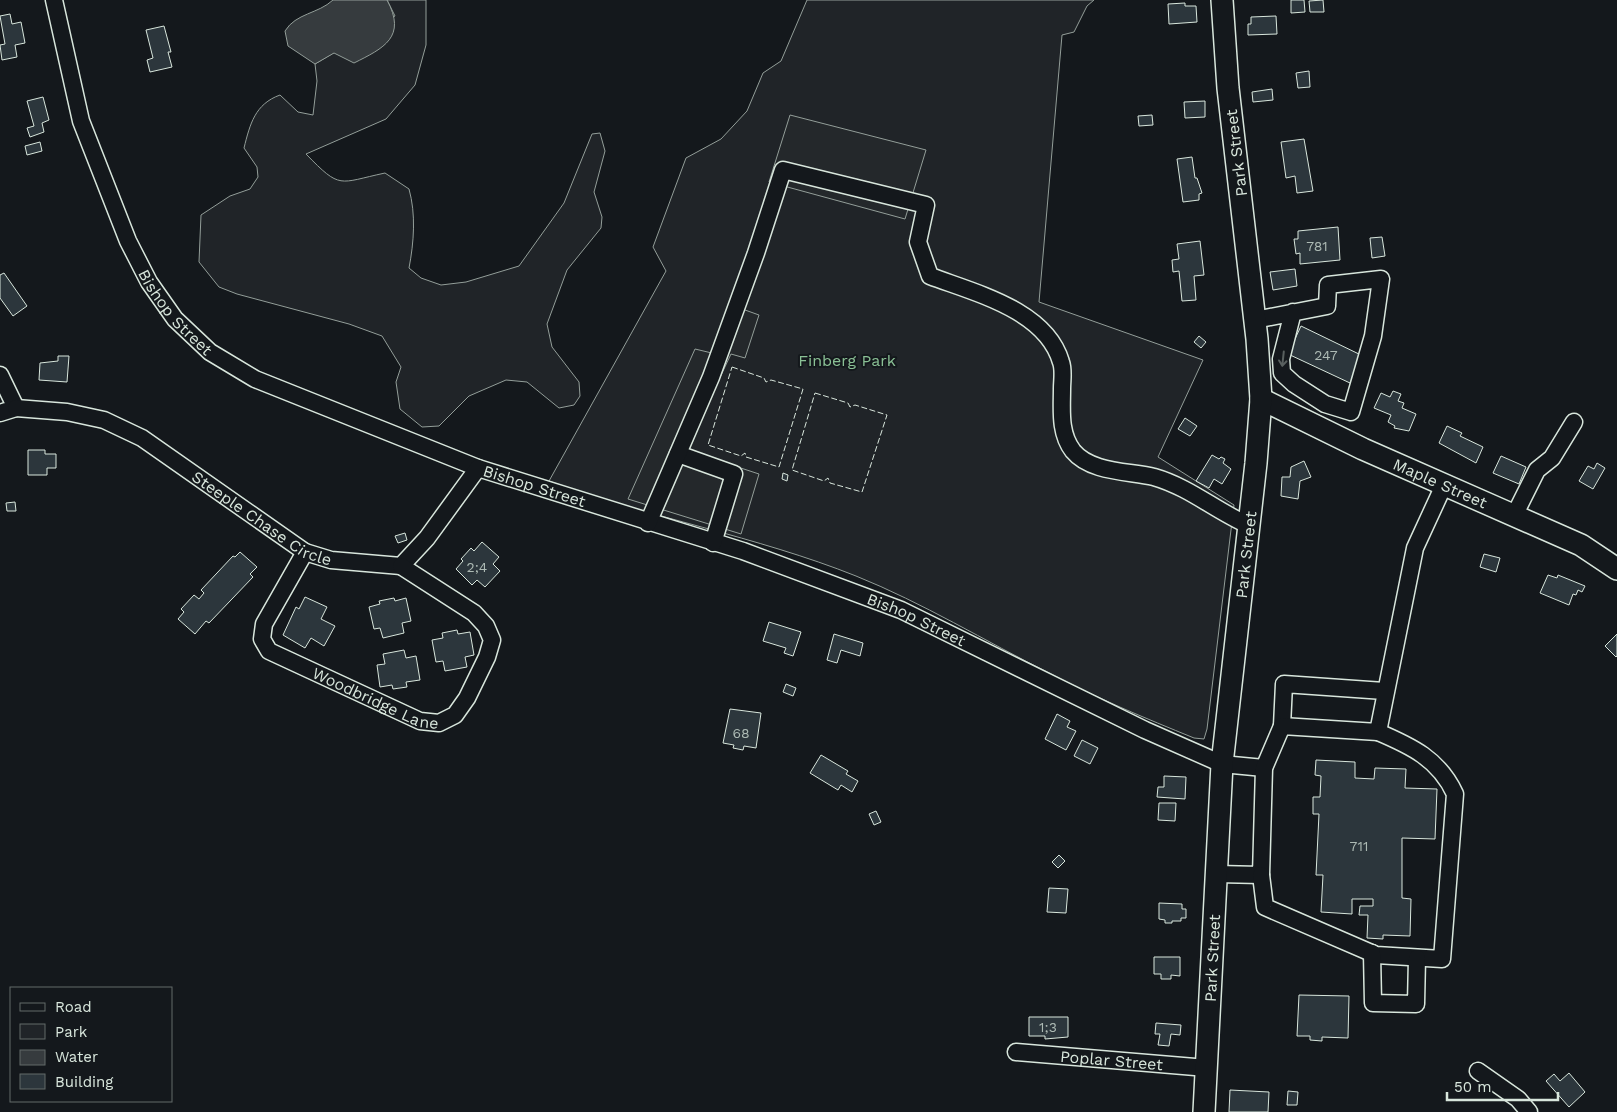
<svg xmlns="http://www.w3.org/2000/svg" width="1617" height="1112" viewBox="0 0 1617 1112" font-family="'Work Sans',sans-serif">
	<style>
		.green { fill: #202428; stroke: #939e99 }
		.parking { fill: #24282b; stroke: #939e99 }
		.water { fill: #363b3e; stroke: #939e99 }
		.building { fill: #2c363c; stroke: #d8e6dc }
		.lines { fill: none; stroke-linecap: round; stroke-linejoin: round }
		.minor-casing { stroke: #d8e6dc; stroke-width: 19 }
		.major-casing { stroke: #d8e6dc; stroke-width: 24 }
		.minor { stroke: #14181c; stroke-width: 16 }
		.major { stroke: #14181c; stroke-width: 21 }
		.fence { stroke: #d8e6dc; stroke-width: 1; stroke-dasharray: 6 2.5; stroke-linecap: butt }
		.oneway { stroke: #59605f }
		.labels { text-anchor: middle; stroke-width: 4; stroke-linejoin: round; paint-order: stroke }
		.number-label { font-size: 14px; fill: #adbab4 }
		.street-label { font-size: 16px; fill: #d8e6dc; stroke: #14181c }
		.park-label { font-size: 16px; fill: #8ac095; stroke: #14181c }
	</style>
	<rect width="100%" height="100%" fill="#14181c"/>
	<path class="green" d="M387,0h39v45l-11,40 -29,34 -80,35c35,36 32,29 79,19l24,16c7,25 5,53 0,79l12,10 20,7 25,-3 53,-16 45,-63 28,-69 8,-1 5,18 -11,41 8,25 -1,11 -34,42 -20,54 5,23 27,35 1,14 -6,9 -15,3 -32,-26 -21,-2 -37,16 -30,30 -17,1 -22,-18 -4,-27 5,-15 -19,-31 -33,-12 -112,-30 -18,-7 -20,-25 2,-47 29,-19 20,-7 8,-12 -1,-10 -13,-19c6,-24 11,-44 36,-53l18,17 15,3 4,-34 -2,-17 80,-48z
		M807,0h287l-7,6 -13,26 -12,3 -23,267 164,58 -45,97 76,48 -27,224 -3,10 -10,-1c-49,-20 -98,-40 -145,-65 -64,-32 -126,-70 -193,-97 -100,-40 -206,-58 -307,-95l117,-210 -13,-24 33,-89 35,-19 26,-28 16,-38 18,-12z"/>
	<path class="parking" d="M790,115l136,35 -21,69 -136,-37z
		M731,305l28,10 -14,43 -14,-4 -45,96 73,24 -18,60 -113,-35 67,-150 21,5z"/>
	<path class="water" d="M333,0h54c20,37 -3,48 -33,63l-20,-10 -19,11 -27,-18 -3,-15c11,-18 33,-17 48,-31z"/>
	<path class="building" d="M1291,0h13l1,12 -14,1z
		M1323,0l1,12h-14l-1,-11z
		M1185,3v3h11l1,16 -28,2 -1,-20z
		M10,14l2,10 9,-2 4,21 -10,2 2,12 -15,3 -2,-15 5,-1 -5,-28z
		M1276,16l1,18 -29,1v-11h3v-7z
		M164,26l7,26h-3l4,15 -22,5 -3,-12 6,-2 -7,-28z
		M1309,71l1,16 -12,1 -2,-15z
		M1272,89l1,11 -20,2 -1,-10z
		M43,97l6,23 -7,3 2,9 -14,5 -3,-9 7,-2 -7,-25z
		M1205,101v16l-20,1 -1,-16z
		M1152,115l1,10 -14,1 -1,-10z
		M1304,139l9,52 -16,2 -2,-17 -9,2 -5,-36z
		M40,142l2,9 -15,4 -2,-9z
		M1192,157l3,21h2l5,15 -3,1v6l-16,2 -6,-43z
		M1338,227l2,33 -40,4v-11l-4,1 -2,-15h4v-8z
		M1382,237l3,19 -13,2 -2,-20z
		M1200,241l4,34 -10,1 2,24 -14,1 -3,-30 -6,1 -1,-12 7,-1 -2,-15z
		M1295,269l2,17 -24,4 -3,-18z
		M4,273l23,33 -14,10 -13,-18v-23z
		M1301,326l62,30 -13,27 -62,-29z
		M1199,336l7,6 -5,6 -7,-6z
		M58,356h11l-2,26 -28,-2 1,-17 18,-2z
		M1393,391l8,3 -3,7 6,2 -2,5 14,6 -7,17 -15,-3 1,-2 -7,-4 3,-7 -17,-7 7,-15 9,4z
		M1185,418l12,8 -7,10 -12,-7z
		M1447,426l15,7 -2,3 23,11 -7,16 -37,-20z
		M28,450h17v4h11v14h-9v7h-19z
		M1212,455l7,4 2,-2 4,2 -2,4 8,6 -9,15 -8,-5 -5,9 -13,-7z
		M1501,456l25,11 -7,17 -26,-11z
		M1304,461l7,16 -11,4 -2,18 -17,-3 1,-19h8l1,-10z
		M1597,463l8,5 -12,21 -14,-8 9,-15 6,3z
		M783,473l5,2 -1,6 -5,-2z
		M15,502l1,9h-9l-1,-8z
		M405,533l2,7 -9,3 -3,-7z
		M482,542l17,15 -6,7 7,7 -15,16 -8,-7 -5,5 -16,-16 7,-8 -2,-2 10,-11 3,3z
		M240,552l17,15 -7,7 3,3 -44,46 -3,-2 -11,13 -17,-15 6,-7 -3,-3 13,-14 5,4 5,-6 -3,-3 32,-34 2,1z
		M1484,554l16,4 -4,14 -16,-5z
		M1548,575l9,3 1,-3 27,11 -3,6 -4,-2 -2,5 -3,-1 -4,11 -29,-12z
		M305,597l22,10 -6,12 14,7 -11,20 -13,-8 -6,10 -22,-13 13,-28 3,2z
		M394,598l1,3 11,-3 5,23 -9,2 2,10 -21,5 -3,-10 -6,1 -5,-22 11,-3 -1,-3z
		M769,622l32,10 -8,24 -9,-3 2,-5 -23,-7z
		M457,630l1,4 12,-2 4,23 -9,2 2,10 -22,4 -2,-10 -7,1 -4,-22 11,-2 -1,-5z
		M834,634l29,9 -3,13 -19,-6 -4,13 -10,-3z
		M1617,634v22l-1,1 -11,-11z
		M404,650l2,8 10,-2 4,24 -14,2 1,5 -14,2 -1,-4 -12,2 -3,-22 8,-1 -2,-10z
		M786,684l10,4 -3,8 -10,-4z
		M730,709l31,4 -5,35 -12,-2 -1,4 -10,-2 1,-3 -11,-2z
		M1057,714l13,7 -3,6 9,4 -10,19 -21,-11z
		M1082,740l16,8 -8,16 -16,-8z
		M821,755l27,16 -2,3 12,7 -6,11 -11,-7 -3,5 -28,-17z
		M1316,760l39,2v16l19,1 1,-11 31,1 -1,19 32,1 -2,50 -33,-1v60l9,1 -1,37 -27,-1v4l-16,-1 1,-23h-9l1,-9h13v-7h-21v15l-31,-2 2,-37h-7l3,-61h-6v-17h7l1,-21 -6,-1z
		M1164,776l22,1 -1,22 -28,-2 1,-10h6z
		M1159,803h17l-1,18 -17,-1z
		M876,811l5,11 -7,3 -5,-11z
		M1059,855l6,6 -7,7 -6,-6z
		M1049,888l19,1 -2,24 -19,-1z
		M1159,903l23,1v5h4v9h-5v3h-9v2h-7v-3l-6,-1z
		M1154,957h26v19l-9,-1v4h-10v-5h-7z
		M1299,995l50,1 -1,42 -26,-1v4l-12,-1v-4h-13z
		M1029,1017h39v20l-23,2v-3h-16z
		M1156,1023l25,2 -1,10 -9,-1 -2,12 -11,-1 2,-11h-5z
		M1569,1073l16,19 -16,15 -23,-26 8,-7 6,7z
		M1230,1090l39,2 -1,20h-39z
		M1288,1091l10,1 -1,13h-10z"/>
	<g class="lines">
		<defs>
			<g id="minor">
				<path id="s1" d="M54,0l27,121 47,120 21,41 26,37 35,33 45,27 223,89 265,83 158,59 244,120 77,34 42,4"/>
				<path d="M1255,320l72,-14 1,-21 53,-6 -8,57 -22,76 -26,-8 -31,-20 -12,-11 -1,-14 12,-47"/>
				<path d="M0,375l16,33 -16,5"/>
				<path id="s2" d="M16,408l51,4 37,8 38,18 163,114 26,8 70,6 26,-28 51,-70"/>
				<path d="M678,454l56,20 -21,69"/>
				<path d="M1514,516l23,-46 15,-12 22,-36"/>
				<path d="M648,523l63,-146 45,-124 27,-83 143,35 -8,37 12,34c45,17 116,34 131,86 3,8 1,18 1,27 0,20 -3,44 11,62 18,22 57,20 81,26 35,10 62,34 94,48"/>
				<path id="s3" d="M305,552l-41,72 -2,15 7,12 151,70 19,2 16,-8 12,-17 20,-41 5,-17 -6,-14 -12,-13 -73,-47"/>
				<path d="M1282,726l2,-42 100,7"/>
				<path d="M1217,874l44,1 3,-107 18,-42 96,6 37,-184 29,-63"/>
				<path d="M1261,875l4,32 111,48 66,4 13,-165c-16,-35 -44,-48 -77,-62"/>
				<path d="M1372,953l1,50 43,1 1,-46"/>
				<path id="s4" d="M1016,1052l191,16"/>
				<path d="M1478,1071l40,28 11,13"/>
			</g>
			<g id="major">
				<path id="s5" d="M1261,399l102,50 218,96 36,24"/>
				<path id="s6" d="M1204,1112l18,-348 34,-301 5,-64 -4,-60 -29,-251 -6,-88"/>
			</g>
		</defs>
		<use href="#minor" class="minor-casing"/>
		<use href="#major" class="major-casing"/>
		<use href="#minor" class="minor"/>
		<use href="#major" class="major"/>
		<path class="fence" d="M732,367l32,11 2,4 5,-2 32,9 -24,78 -33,-10 -1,-4 -4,3 -33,-11z
			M815,393l33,10 2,4 5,-2 32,10 -25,77 -32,-9 -2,-5 -4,3 -32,-11z"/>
	</g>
	<defs><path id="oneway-shaft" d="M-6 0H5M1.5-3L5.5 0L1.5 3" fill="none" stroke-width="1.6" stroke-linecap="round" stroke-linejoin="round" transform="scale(1.25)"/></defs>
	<use class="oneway" href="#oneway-shaft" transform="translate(1283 359) rotate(96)"/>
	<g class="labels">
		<g class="number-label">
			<text x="1317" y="251">781</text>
			<text x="1326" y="360">247</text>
			<text x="477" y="572">2;4</text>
			<text x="741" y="738">68</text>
			<text x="1359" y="851">711</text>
			<text x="1048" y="1032">1;3</text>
		</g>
		<g class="street-label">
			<text transform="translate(1236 153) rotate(-97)" y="6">Park Street</text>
			<text dy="6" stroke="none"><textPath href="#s1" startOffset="339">Bishop Street</textPath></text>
			<text dy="6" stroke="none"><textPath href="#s5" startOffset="198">Maple Street</textPath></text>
			<text dy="6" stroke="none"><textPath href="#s1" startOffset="744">Bishop Street</textPath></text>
			<text dy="6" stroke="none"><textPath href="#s2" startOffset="276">Steeple Chase Circle</textPath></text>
			<text dy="6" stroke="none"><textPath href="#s6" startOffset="559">Park Street</textPath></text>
			<text dy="6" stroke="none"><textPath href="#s1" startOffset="1149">Bishop Street</textPath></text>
			<text dy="6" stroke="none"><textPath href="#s3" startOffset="229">Woodbridge Lane</textPath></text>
			<text dy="6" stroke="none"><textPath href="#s6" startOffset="154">Park Street</textPath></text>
			<text dy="6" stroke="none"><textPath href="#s4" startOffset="96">Poplar Street</textPath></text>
		</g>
		<g class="park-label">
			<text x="847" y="366">Finberg Park</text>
		</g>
	</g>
	<rect x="10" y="987" width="162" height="115" fill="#14181c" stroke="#626a69"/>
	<rect x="20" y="1003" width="25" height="8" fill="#14181c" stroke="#626a69"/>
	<text x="55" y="1012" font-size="15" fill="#d8e6dc">Road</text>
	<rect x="20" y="1024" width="25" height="15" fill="#202428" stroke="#626a69"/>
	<text x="55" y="1037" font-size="15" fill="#d8e6dc">Park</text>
	<rect x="20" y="1050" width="25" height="15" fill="#363b3e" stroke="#626a69"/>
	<text x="55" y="1062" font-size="15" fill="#d8e6dc">Water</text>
	<rect x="20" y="1074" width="25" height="15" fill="#2c363c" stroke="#626a69"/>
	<text x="55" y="1087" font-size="15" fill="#d8e6dc">Building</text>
	<path d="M1447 1092v8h111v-8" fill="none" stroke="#d8e6dc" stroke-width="2.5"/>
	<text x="1454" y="1092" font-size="15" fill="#d8e6dc" stroke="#14181c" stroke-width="4" paint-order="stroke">50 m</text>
</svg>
